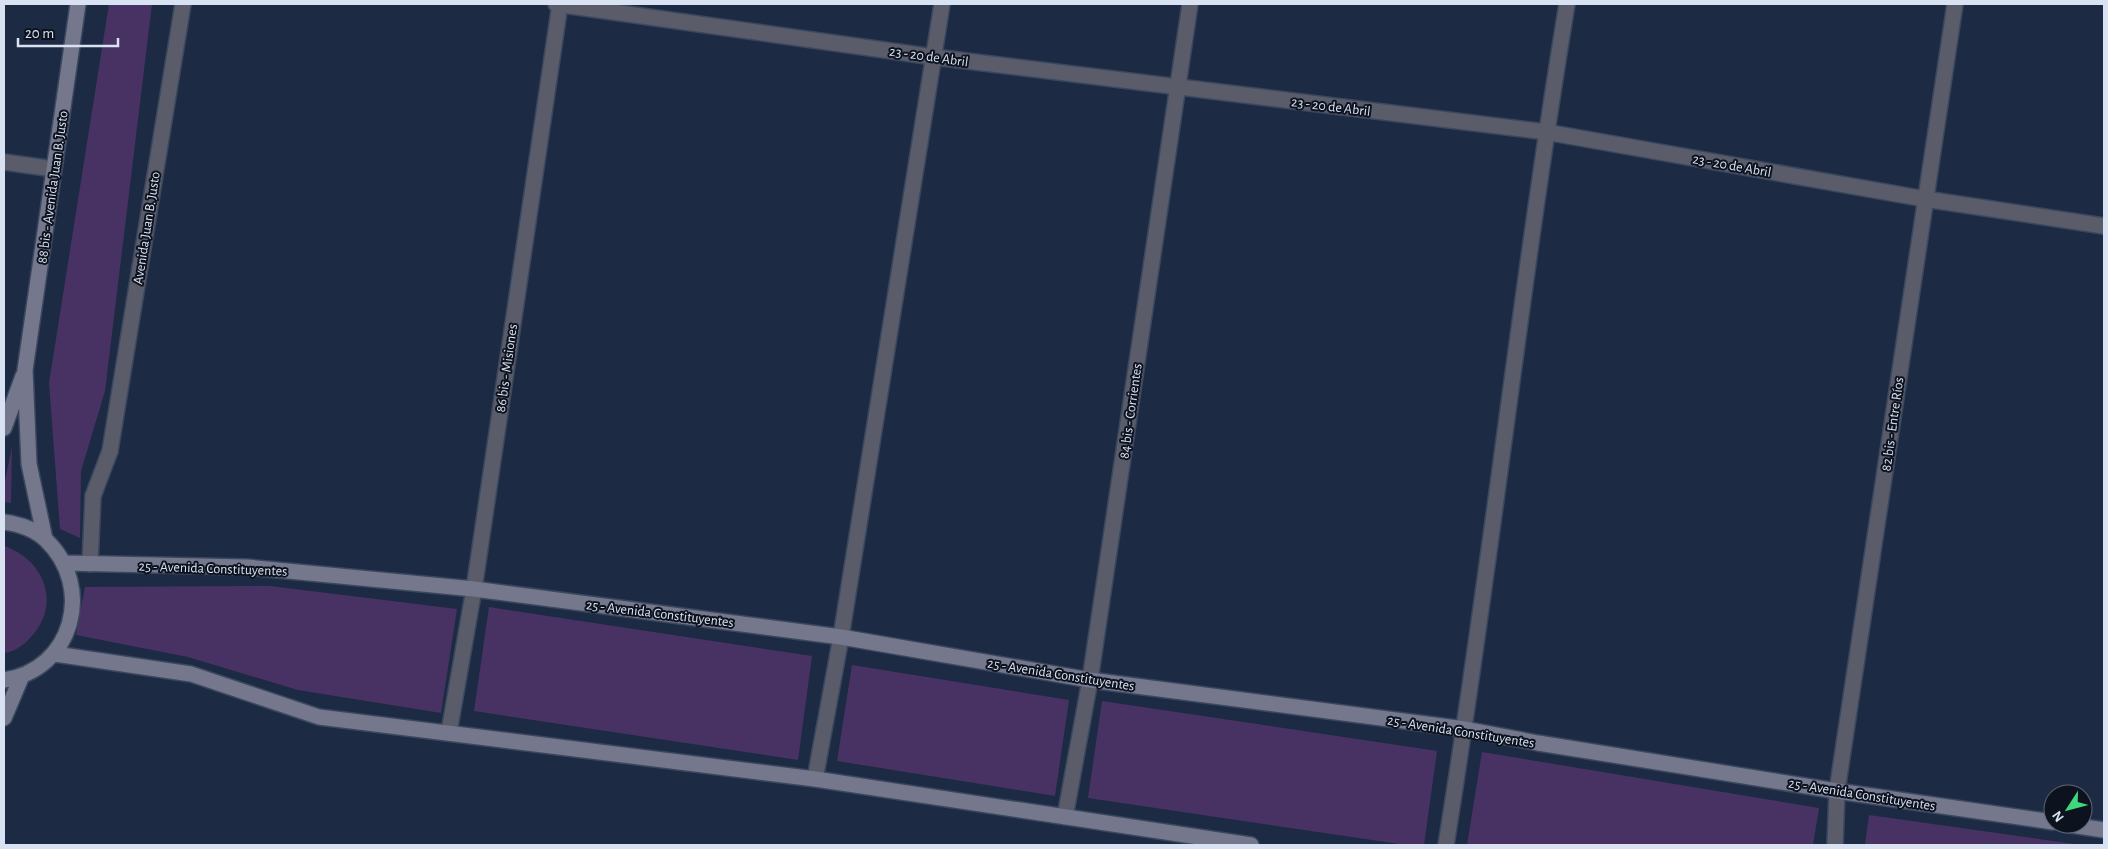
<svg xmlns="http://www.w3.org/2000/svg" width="2108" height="849" viewBox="0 0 2108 849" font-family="'Alegreya Sans',sans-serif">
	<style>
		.green { fill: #483263 }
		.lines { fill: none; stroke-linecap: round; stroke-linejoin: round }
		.lane-casing { stroke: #3a485f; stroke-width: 18 }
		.street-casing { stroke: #3a485f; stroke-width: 18 }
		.secondary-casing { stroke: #3a485f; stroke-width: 18 }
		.lane { stroke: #5b5c69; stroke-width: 15 }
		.street { stroke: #5b5c69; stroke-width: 15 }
		.secondary { stroke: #75778c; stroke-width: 15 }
		.labels { text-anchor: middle; stroke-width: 4; stroke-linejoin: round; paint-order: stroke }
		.street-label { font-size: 14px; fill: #d9e2f3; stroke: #0d131e }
	</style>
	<rect width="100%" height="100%" fill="#1c2b43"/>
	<path class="green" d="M109,4h43l-47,387 -24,80 -1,67 -20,-9 -11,-146z
		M12,447l-1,56 -7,-1v-17z
		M4,546c41,14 58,59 26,92 -6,7 -16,14 -26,15z
		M270,586l187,23 -16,104 -143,-23 -110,-33 -112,-22 9,-48z
		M489,607l323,49 -14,104 -324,-49z
		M852,665l217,35 -14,96 -218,-35z
		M1102,701l335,50 -13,94h-18l-318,-47z
		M1482,752l337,56 -6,37h-346z
		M1869,815l212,30h-216z"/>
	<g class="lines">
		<defs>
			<path id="lane" d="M90,564l3,-68 17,-45"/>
			<path id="street" d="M556,4l378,53 612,75 379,67 179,27
				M4,162l50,7
				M110,451l73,-447
				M449,732l25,-143 86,-585
				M815,779l26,-142 101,-633
				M1065,817l25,-137 100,-676
				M1446,845c45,-279 75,-562 121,-841
				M1835,845l2,-54 118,-787"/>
			<path id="secondary" d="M4,428l19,-52
				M4,522c14,2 31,7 42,18 49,47 27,130 -42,140
				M45,539l-16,-75 -4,-94 53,-366
				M64,563l183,4 227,22 367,48 249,43 375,49 73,14 299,48 216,31
				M55,654l136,20 128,43 496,62 436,66
				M4,718l17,-40
				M2064,824l40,6"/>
		</defs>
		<use href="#lane" class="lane-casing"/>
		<use href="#street" class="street-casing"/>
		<use href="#secondary" class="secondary-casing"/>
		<use href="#lane" class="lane"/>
		<use href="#street" class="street"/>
		<use href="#secondary" class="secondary"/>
	</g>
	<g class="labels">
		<g class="street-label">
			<text transform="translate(929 56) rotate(8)" y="5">23 - 20 de Abril</text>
			<text transform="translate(1331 106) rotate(7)" y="5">23 - 20 de Abril</text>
			<text transform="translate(1732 165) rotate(10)" y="5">23 - 20 de Abril</text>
			<text transform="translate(52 187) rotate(-82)" y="5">88 bis - Avenida Juan B. Justo</text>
			<text transform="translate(146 228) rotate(-81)" y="5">Avenida Juan B. Justo</text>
			<text transform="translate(506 368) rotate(-82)" y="5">86 bis - Misiones</text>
			<text transform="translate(1130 411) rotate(-82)" y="5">84 bis - Corrientes</text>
			<text transform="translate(1892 424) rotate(-82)" y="5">82 bis - Entre Ríos</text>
			<text transform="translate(213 568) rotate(2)" y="5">25 - Avenida Constituyentes</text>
			<text transform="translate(660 613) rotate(7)" y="5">25 - Avenida Constituyentes</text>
			<text transform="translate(1061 674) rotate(9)" y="5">25 - Avenida Constituyentes</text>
			<text transform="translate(1461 731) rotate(9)" y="5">25 - Avenida Constituyentes</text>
			<text transform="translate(1862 794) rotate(9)" y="5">25 - Avenida Constituyentes</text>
		</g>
	</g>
	<rect width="2108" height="849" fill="none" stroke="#d9e2f3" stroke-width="10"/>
	<g transform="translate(2068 809) rotate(234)"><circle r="24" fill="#0d131e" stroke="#5f6673"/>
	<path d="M0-4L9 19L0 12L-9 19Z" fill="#40d77c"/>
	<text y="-8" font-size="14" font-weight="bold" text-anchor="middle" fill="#d9e2f3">N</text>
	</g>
	<path d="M18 38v8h100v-8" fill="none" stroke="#d9e2f3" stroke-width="2.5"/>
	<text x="25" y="38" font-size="15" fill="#d9e2f3" stroke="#0d131e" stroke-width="4" paint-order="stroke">20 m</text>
</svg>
